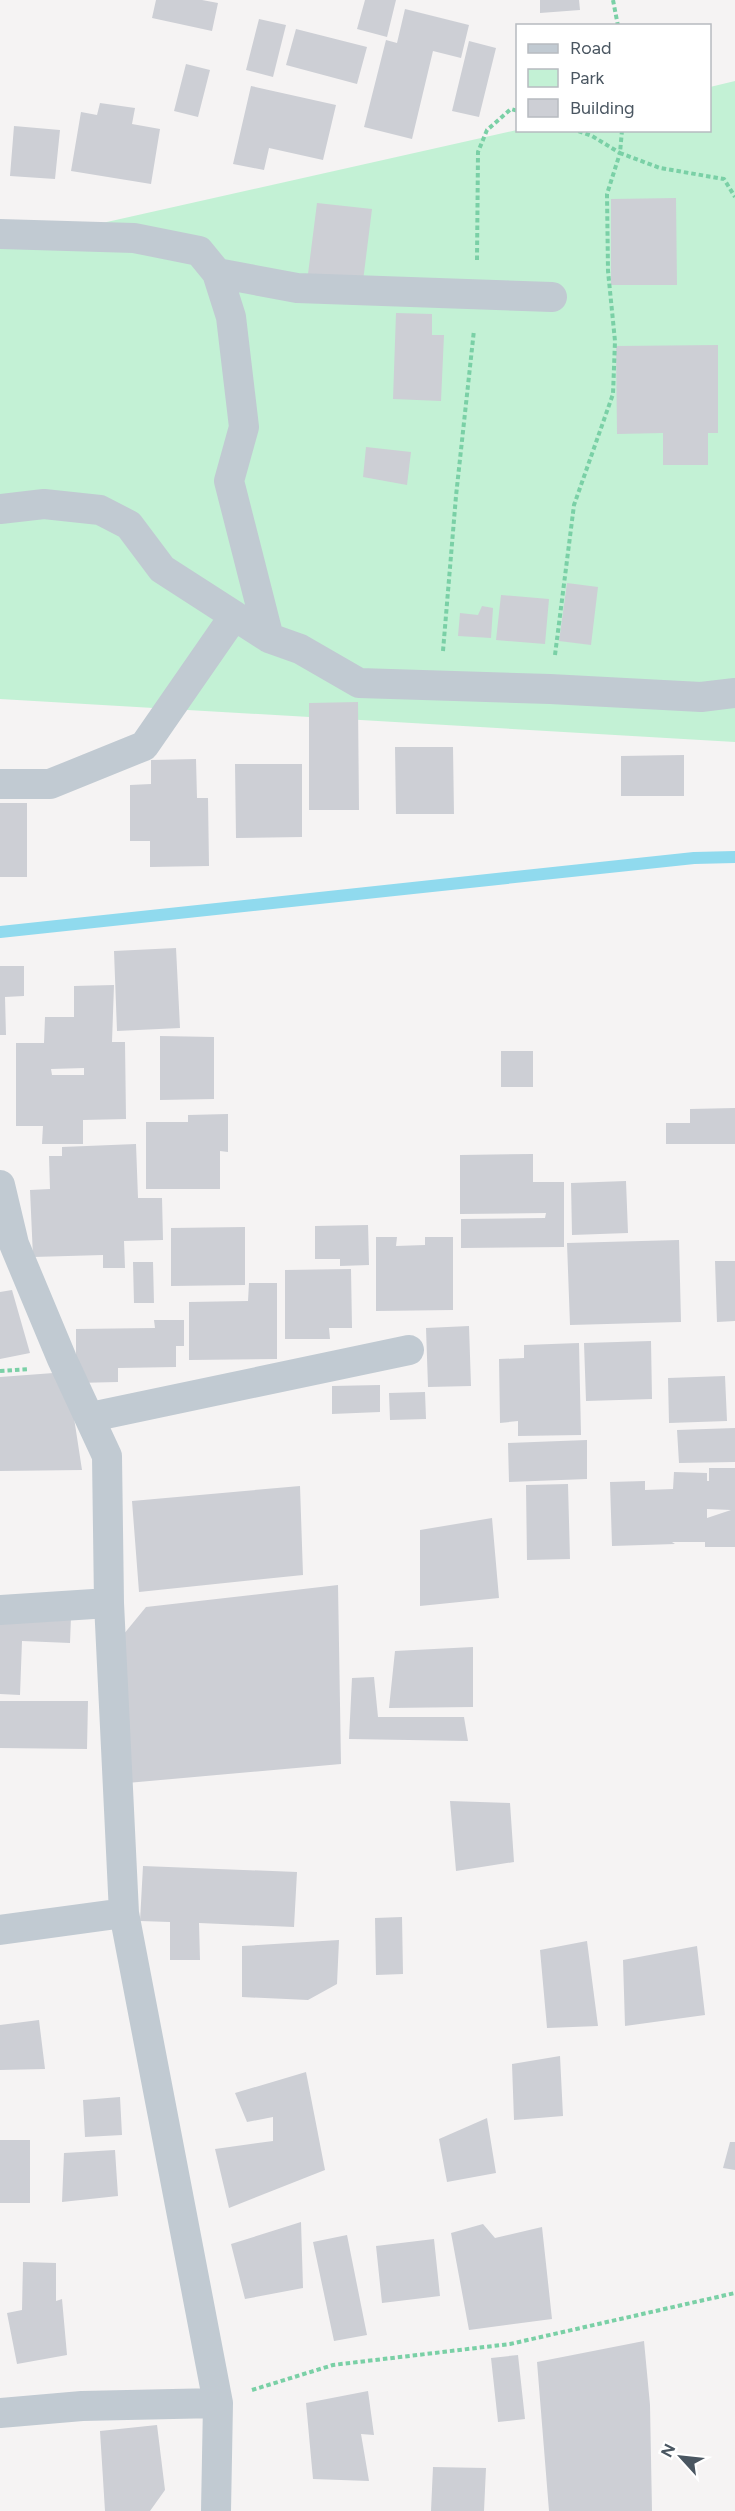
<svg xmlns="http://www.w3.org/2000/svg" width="735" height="2511" viewBox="0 0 735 2511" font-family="Figtree,sans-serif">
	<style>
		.green { fill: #c3f1d5 }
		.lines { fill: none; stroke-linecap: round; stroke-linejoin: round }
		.stream { stroke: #90daee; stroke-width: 12 }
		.building { fill: #cdcfd5; fill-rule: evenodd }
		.path { stroke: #7ad0a6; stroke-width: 4; stroke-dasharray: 4.5 3; stroke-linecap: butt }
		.minor { stroke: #c1cad2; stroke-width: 30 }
	</style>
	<rect width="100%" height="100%" fill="#f5f3f3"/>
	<path class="green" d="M735,81v661l-735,-43v-453l517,-116h193v-43z"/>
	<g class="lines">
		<path class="stream" d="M0,932l694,-74 41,-1"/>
	</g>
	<path class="building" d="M156,0h46l16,3 -6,28 -60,-13z
		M365,0h31l-9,37 -30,-8z
		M540,0h39l1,10 -40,3z
		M405,9l64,16 -8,33 -28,-7 -21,88 -48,-12 22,-87 11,3z
		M259,19l27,6 -13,52 -27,-7z
		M296,29l71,18 -10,37 -71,-19z
		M469,41l27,7 -17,69 -27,-6z
		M186,64l24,6 -12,47 -24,-6z
		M251,86l85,19 -13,55 -54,-12 -5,22 -31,-6z
		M100,103l35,5 -3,16 28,5 -9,55 -80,-13 10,-59 16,3z
		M14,126l46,4 -5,49 -45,-3z
		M676,198l1,87h-66v-86z
		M317,203l55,6 -9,72 -55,-7z
		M396,313l36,1v21h12l-3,66 -48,-2z
		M718,345v88h-10v32h-45v-32l-46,1 -1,-88z
		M366,447l45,5 -4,33 -44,-8z
		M567,583l31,4 -7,58 -32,-4z
		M501,595l48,4 -4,45 -49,-4z
		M482,606l11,2 -2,30 -33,-2 2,-23 18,2z
		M358,702l1,108h-50v-107z
		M395,747h58l1,67h-58z
		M684,755v41h-63v-40z
		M196,759l1,39h11l1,68 -59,1v-26h-20v-56l21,-1v-24z
		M235,764h67v73l-66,1z
		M0,803h27v74h-27z
		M176,948l4,80 -63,3 -3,-80z
		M0,966h24v30l-19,1 1,38h-6z
		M114,985l-2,57h13l1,77 -43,1v24h-41l1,-18h-27v-83h28l1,-26h29v-31zM84,1068v7h-32l-1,-6z
		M160,1036l54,1v62l-54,1z
		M501,1051h32v36h-32z
		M735,1108v36h-69v-21h24v-14z
		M228,1114v38l-8,-1v38h-74v-67h42v-7z
		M136,1144l2,54h24l1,42 -39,1 1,27h-22v-13l-70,2 -3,-67 20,-1 -1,-33h13v-9z
		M533,1154v28h31v65l-103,1v-29l84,-1 1,-5 -86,1v-59z
		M626,1181l2,52 -56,2 -1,-52z
		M368,1225l1,40 -29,1v-7h-25v-33z
		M245,1227v58l-74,1v-58z
		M376,1237h21l-1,9 29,-1v-8h28v73l-77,1z
		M679,1240l2,82 -111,3 -3,-82z
		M715,1261h20v60l-18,1z
		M133,1262h20l1,41h-20z
		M351,1269l1,59h-23l1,11h-45v-69z
		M249,1283h28v76l-88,1v-58l59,-1z
		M12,1290l18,63 -30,6v-67z
		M154,1320h30v26h-8v21l-58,1v14l-42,1v-54l79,-1z
		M469,1326l2,60 -43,1 -2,-59z
		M651,1341l1,58 -66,2 -2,-58z
		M579,1343l2,92 -63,1v-15l-18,2 -1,-64 25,-1v-13z
		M67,1372l15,98 -82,1v-94z
		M725,1376l2,45 -58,2 -1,-45z
		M380,1385v27l-48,2v-28z
		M425,1392l1,27 -36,1 -1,-27z
		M735,1428v34l-56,1 -2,-33z
		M587,1440v39l-78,3 -1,-39z
		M709,1468h26v79h-30v-5h-33l3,2 -63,2 -2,-64 35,-1v9l28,-1 1,-17 33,1v8h2zM707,1509l24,1 -24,8z
		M568,1484l2,75 -43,1 -1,-75z
		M300,1486l3,89 -164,17 -7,-91z
		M492,1518l7,80 -79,8v-76z
		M338,1585l3,179 -214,19 -4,-148 23,-28z
		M0,1614l71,3 -1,26 -48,-2 -2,54 -20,-1z
		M473,1647v60l-84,1 6,-57z
		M374,1677l4,40h86l4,24 -119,-2 3,-61z
		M0,1701h88l-1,48 -87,-1z
		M450,1801l60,2 4,59 -58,9z
		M143,1866l154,6 -3,55 -95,-4 1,37h-30v-38l-30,-1z
		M402,1917l1,57 -27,1 -1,-57z
		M339,1940l-2,44 -29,16 -66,-3v-51z
		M587,1941l11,85 -51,2 -7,-78z
		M697,1946l8,69 -80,11 -2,-66z
		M39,2020l6,49 -45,1v-45z
		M560,2056l3,60 -49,4 -2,-56z
		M306,2072l19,98 -96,38 -14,-59 58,-8v-24l-26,5 -12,-29z
		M120,2097l2,38 -37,2 -2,-37z
		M487,2118l9,55 -49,9 -8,-43z
		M0,2140h30v63h-30z
		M730,2142h5v28l-12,-2z
		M115,2150l3,46 -56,6 2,-49z
		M301,2222l2,66 -58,11 -14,-55z
		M483,2224l12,14 47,-11 10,92 -83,11 -18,-97z
		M347,2235l20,100 -33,6 -21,-99z
		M434,2239l6,57 -58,7 -6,-57z
		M23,2262l33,1v38l6,-2 5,56 -50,9 -10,-51 15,-3z
		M644,2341l6,64 2,106h-103l-12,-149z
		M518,2355l7,64 -27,3 -7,-64z
		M368,2391l6,44 -13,-1 8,47 -56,-2 -7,-76z
		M157,2425l8,65 -15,21h-45l-5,-80z
		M433,2467l53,1 -2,43h-53z"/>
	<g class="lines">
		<path class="path" d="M613,0l5,26
			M622,130l-2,23 40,15 64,11 11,18
			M477,260l1,-108 9,-22 24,-21 7,2
			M443,651l13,-155 18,-166
			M555,655l19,-150 39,-111 2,-53 -7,-70 -1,-77 13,-41 -28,-17 -17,-6
			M0,1371l29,-2
			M252,2390l81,-25 177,-21 225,-51"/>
		<path class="minor" d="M0,234l134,4 65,13 18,22 14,44 13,110 -15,54 40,157
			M217,273l80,15 255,9
			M0,509l44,-5 56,6 29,15 33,44 107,69 31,11 59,34 191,6 151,8 34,-4
			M0,784h50l94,-38 90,-130
			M0,1185l14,59 48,115 45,97 2,147 15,310 94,490 -2,108
			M91,1417l318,-67
			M0,1610l109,-7
			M0,1930l124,-17
			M0,2413l82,-7 136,-3"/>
	</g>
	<rect x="516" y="24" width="195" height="108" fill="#ffffff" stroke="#b7bbc0" stroke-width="1.5"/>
	<rect x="528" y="44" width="30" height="9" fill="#c1cad2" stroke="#b7bbc0" stroke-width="1.5"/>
	<text x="570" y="54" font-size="18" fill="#4a5661">Road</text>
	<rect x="528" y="69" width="30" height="18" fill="#c3f1d5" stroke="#b7bbc0" stroke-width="1.5"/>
	<text x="570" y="84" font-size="18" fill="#4a5661">Park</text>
	<rect x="528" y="99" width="30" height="18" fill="#cdcfd5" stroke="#b7bbc0" stroke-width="1.5"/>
	<text x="570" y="114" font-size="18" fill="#4a5661">Building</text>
	<g transform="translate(681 2457) rotate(297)" stroke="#ffffff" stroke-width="4.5" paint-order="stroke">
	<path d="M0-4.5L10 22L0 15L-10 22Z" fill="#4a5661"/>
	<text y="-9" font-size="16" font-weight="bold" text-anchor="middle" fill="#4a5661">N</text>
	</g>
</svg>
